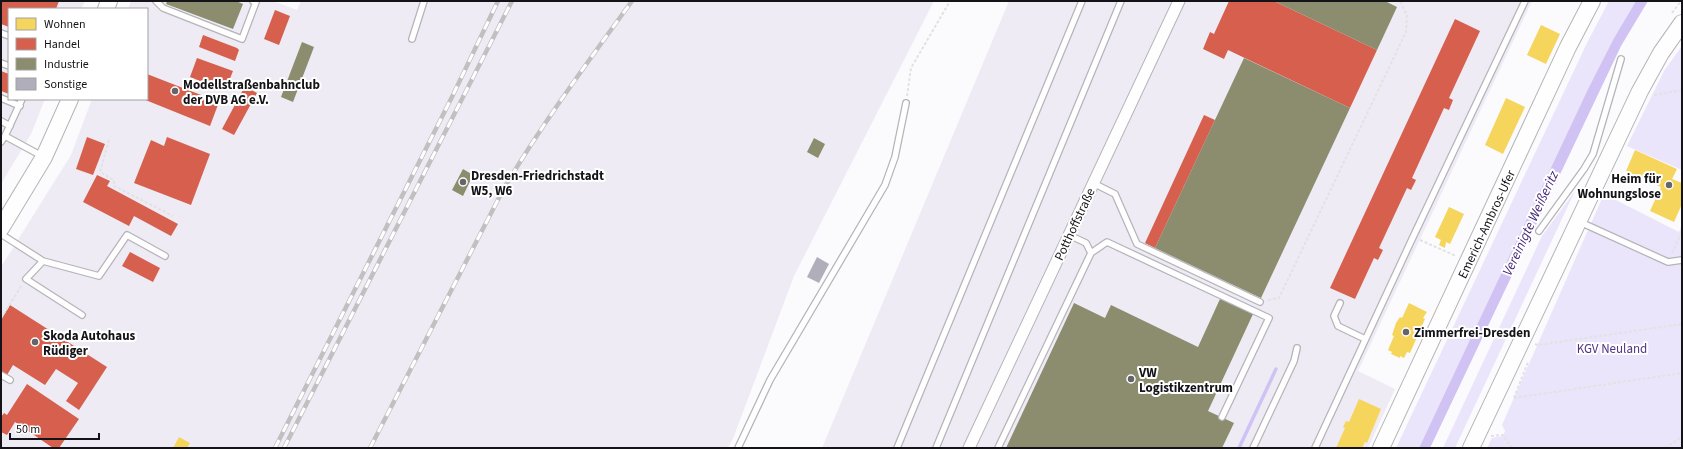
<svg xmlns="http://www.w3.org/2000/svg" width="1683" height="449" viewBox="0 0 1683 449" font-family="'Source Sans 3',sans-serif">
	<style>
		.built { fill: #eeebf5 }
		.green { fill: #eae5fa }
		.water { fill: #d0c3f3 }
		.homes { fill: #f6d55c }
		.shops { fill: #d6604d }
		.industry { fill: #8c8c6e }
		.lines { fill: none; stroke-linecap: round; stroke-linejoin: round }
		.stream { stroke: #d0c3f3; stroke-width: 3.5 }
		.building { fill: #b1aebb }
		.lane-casing { stroke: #b5b4b8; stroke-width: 8 }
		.street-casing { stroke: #b5b4b8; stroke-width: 13 }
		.secondary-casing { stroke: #b5b4b8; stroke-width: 18 }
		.path { stroke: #e2e2e3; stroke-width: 2; stroke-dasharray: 3 2; stroke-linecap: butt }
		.lane { stroke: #fefeff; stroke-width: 5.5 }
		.street { stroke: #fefeff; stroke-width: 11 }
		.secondary { stroke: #fefeff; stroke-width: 16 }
		.rail-casing { stroke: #c0c0c1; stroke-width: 4.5 }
		.rail { stroke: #fff; stroke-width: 3; stroke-dasharray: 9; stroke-linecap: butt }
		.poi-dot { fill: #656468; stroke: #fff; stroke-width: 1.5 }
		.labels { text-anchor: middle; stroke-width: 4; stroke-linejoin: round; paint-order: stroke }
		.poi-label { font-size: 13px; font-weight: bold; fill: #141317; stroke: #fff; text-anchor: start }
		.street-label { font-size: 13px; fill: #141317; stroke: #fff }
		.park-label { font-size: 13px; fill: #523685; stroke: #fff }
		.water-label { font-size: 14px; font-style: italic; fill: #482b7a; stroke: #fff }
	</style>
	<rect width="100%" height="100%" fill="#fbfafd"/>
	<path class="built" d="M1,1h84l-4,8h-72v90h36l-14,35 -30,50z
		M131,1h142l24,9 4,-9h633l-140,275 -60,160 -6,12h-727v-181l70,-112 21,-56h55v-90h-19z
		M1009,1h523l-174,370 37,18 -27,59h-546z"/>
	<path class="green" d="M1609,1h27l-22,37 -26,51 -169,359h-23l191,-405z
		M1682,46v124l-55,-24 37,-75z
		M1575,191l-120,257h-12l99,-212z
		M1604,194l75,38 3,-7v223h-195l5,-10 11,-2 2,-5 -3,-6z"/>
	<path class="water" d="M1636,1h12l-27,45 -191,402h-11l169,-359 26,-51z"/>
	<path class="homes" d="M1541,25l19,9 -14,30 -19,-9z
		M1506,98l19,9 -22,47 -18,-9z
		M1635,150l42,19 -5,10 10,4v21l-8,18 -24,-11 11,-24 -35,-16z
		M1449,207l15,7 -14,30 -4,-2 -1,6 -6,-3 2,-5 -6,-3z
		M1409,303l18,9 -4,6 2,1 -15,34 -3,-1 -3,6 -4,-2v2l-9,-4 1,-2 -4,-2 6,-14 -2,-1 4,-12 4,-6 2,1z
		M1359,399l22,10 -14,34 -2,-1 -3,6h-26l9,-20 -2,-1 3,-6 3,1z
		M179,437l11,6 -3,5h-14z"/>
	<path class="shops" d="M1,1h58l-3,8h-47v18l-8,-3z
		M1229,1h45l103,49 -27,58 -122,-58 -4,9 -21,-10 7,-17 4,2z
		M275,10l15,6 -11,29 -15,-6z
		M1455,19l25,12 -31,67 4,2 -4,10 -5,-2 -32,70 4,2 -5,10 -4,-2 -28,60 4,2 -5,10 -4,-2 -19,41 -25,-11z
		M203,35l34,13 2,2 -4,11 -36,-14z
		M197,58l36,13 -8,20 -35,-14z
		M1,71l8,3v20l-8,-3z
		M147,74l72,28 -9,24 -67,-27h4z
		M245,86l12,7 -23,42 -12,-6z
		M1204,115l11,5 -60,128 -10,-5z
		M87,137l18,7 -12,31 -17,-6z
		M167,137l43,17 -19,51 -57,-22 17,-43 13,6z
		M97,175l13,6 -3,5 71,38 -7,12 -37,-20 -5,10 -46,-24z
		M130,252l30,16 -7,14 -31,-16z
		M10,305l97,62 -28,43 -13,-9 12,-18 -22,-14 -11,16 -32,-20 -6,10 -6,-4v-51z
		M27,384l52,35 -20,29h-6l-38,-26 -8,13 -6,-3v-15l3,-4 3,2z"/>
	<path class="industry" d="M167,1h69l7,3 -10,25 -67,-25z
		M1274,1h111l12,6 -20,43z
		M302,42l12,5 -21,55 -12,-5z
		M1244,58l106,50 -89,190 -106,-50z
		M814,138l11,6 -7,14 -11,-6z
		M463,169l10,6 -10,21 -11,-6z
		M1220,299l33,15 -45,97 26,12 -12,25h-216l68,-145 31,15 6,-13 87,42z"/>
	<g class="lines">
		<path class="stream" d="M1239,448l37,-79"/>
	</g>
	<path class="building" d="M817,257l12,7 -10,19 -12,-6z"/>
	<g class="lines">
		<defs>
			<path id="lane" d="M156,1l7,7 79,31 14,-37 -3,-1
				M1,33l8,3
				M412,39l12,-38
				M1,63l8,3
				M1,98l19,8
				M22,99l-17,37 37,20
				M1,121l9,5
				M1,142l4,-6
				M1093,183l22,11 22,50 123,58
				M1580,222l88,40 14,-2
				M1539,231l45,-62 9,-15 28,-95
				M1,234l42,27 56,15 28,-41 38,21
				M1091,253l16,-11 162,76 -47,99
				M43,261l-17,18 56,36
				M1340,303l-6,13 4,10 27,13
				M1,375l9,5
				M738,448l32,-68 115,-195 10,-28 11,-54
				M897,448l185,-447
				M936,448l185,-447
				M998,448l93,-195 -5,-10 -17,-8
				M1253,448l41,-87 3,-13
				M1315,448l98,-211 112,-236"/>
			<path id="street" d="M969,448l210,-447"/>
			<path id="secondary" d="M106,9l3,-8
				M1,228l43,-71 26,-58
				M1381,448l187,-401 24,-46
				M1471,448l169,-357 21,-38 21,-30"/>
		</defs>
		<use href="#lane" class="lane-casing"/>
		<use href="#street" class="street-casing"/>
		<use href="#secondary" class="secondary-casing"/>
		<path class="path" d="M1672,13l9,-12
			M1654,95l28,-5
			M907,96l4,-28 39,-67
			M109,140l-9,32 14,8v6l59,30
			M1420,240l36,16
			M1672,253l10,-21
			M1268,300l11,-2 127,-266 1,-17 -7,-14h14
			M1,318l21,-33
			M1535,344l3,1 144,-21
			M1514,398l168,-25
			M1514,398l14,-36
			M1491,436l12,-1 9,13
			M1665,448l17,-11"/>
		<use href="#lane" class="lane"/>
		<use href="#street" class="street"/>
		<use href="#secondary" class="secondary"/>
		<defs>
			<path id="rail" d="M275,448l177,-351 46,-96
				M284,448l228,-447
				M370,448l133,-258c39,-66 84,-127 129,-189"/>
		</defs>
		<use href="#rail" class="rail-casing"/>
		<use href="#rail" class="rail"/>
	</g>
	<g class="poi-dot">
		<circle cx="175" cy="91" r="4"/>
		<circle cx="463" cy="182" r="4"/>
		<circle cx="1669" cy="185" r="4"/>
		<circle cx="1406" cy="332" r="4"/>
		<circle cx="35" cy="342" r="4"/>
		<circle cx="1131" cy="379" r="4"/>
	</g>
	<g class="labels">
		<g class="poi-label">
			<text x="183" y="89">Modellstraßenbahnclub<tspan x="183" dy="15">der DVB AG e.V.</tspan></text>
			<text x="471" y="180">Dresden-Friedrichstadt<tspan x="471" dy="15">W5, W6</tspan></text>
			<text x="1661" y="183" text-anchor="end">Heim für<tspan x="1661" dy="15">Wohnungslose</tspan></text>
			<text x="1414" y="337">Zimmerfrei-Dresden</text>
			<text x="43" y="340">Skoda Autohaus<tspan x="43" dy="15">Rüdiger</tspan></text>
			<text x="1139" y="377">VW<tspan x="1139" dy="15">Logistikzentrum</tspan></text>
		</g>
		<g class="street-label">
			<text transform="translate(1074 224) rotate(-65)" y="5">Potthoffstraße</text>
			<text transform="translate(1486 224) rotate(-65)" y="5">Emerich-Ambros-Ufer</text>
		</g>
		<g class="park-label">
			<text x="1612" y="353">KGV Neuland</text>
		</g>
		<g class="water-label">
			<text transform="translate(1530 223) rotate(-65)" y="5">Vereinigte Weißeritz</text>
		</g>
	</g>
	<rect width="1683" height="449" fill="none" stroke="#141317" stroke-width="4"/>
	<rect x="8" y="8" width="140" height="92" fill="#ffffff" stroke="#a1a1a2"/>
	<rect x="16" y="18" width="20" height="12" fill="#f6d55c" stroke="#a1a1a2"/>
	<text x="44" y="28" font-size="12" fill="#141317">Wohnen</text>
	<rect x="16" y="38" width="20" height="12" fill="#d6604d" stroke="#a1a1a2"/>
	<text x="44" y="48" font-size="12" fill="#141317">Handel</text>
	<rect x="16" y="58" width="20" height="12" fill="#8c8c6e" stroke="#a1a1a2"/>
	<text x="44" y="68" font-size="12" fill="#141317">Industrie</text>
	<rect x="16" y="78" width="20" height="12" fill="#b1aebb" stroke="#a1a1a2"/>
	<text x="44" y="88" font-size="12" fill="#141317">Sonstige</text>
	<path d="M10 433v6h89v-6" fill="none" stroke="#141317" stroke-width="2"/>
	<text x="16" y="433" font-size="12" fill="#141317" stroke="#ffffff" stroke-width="3" paint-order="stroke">50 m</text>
</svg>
